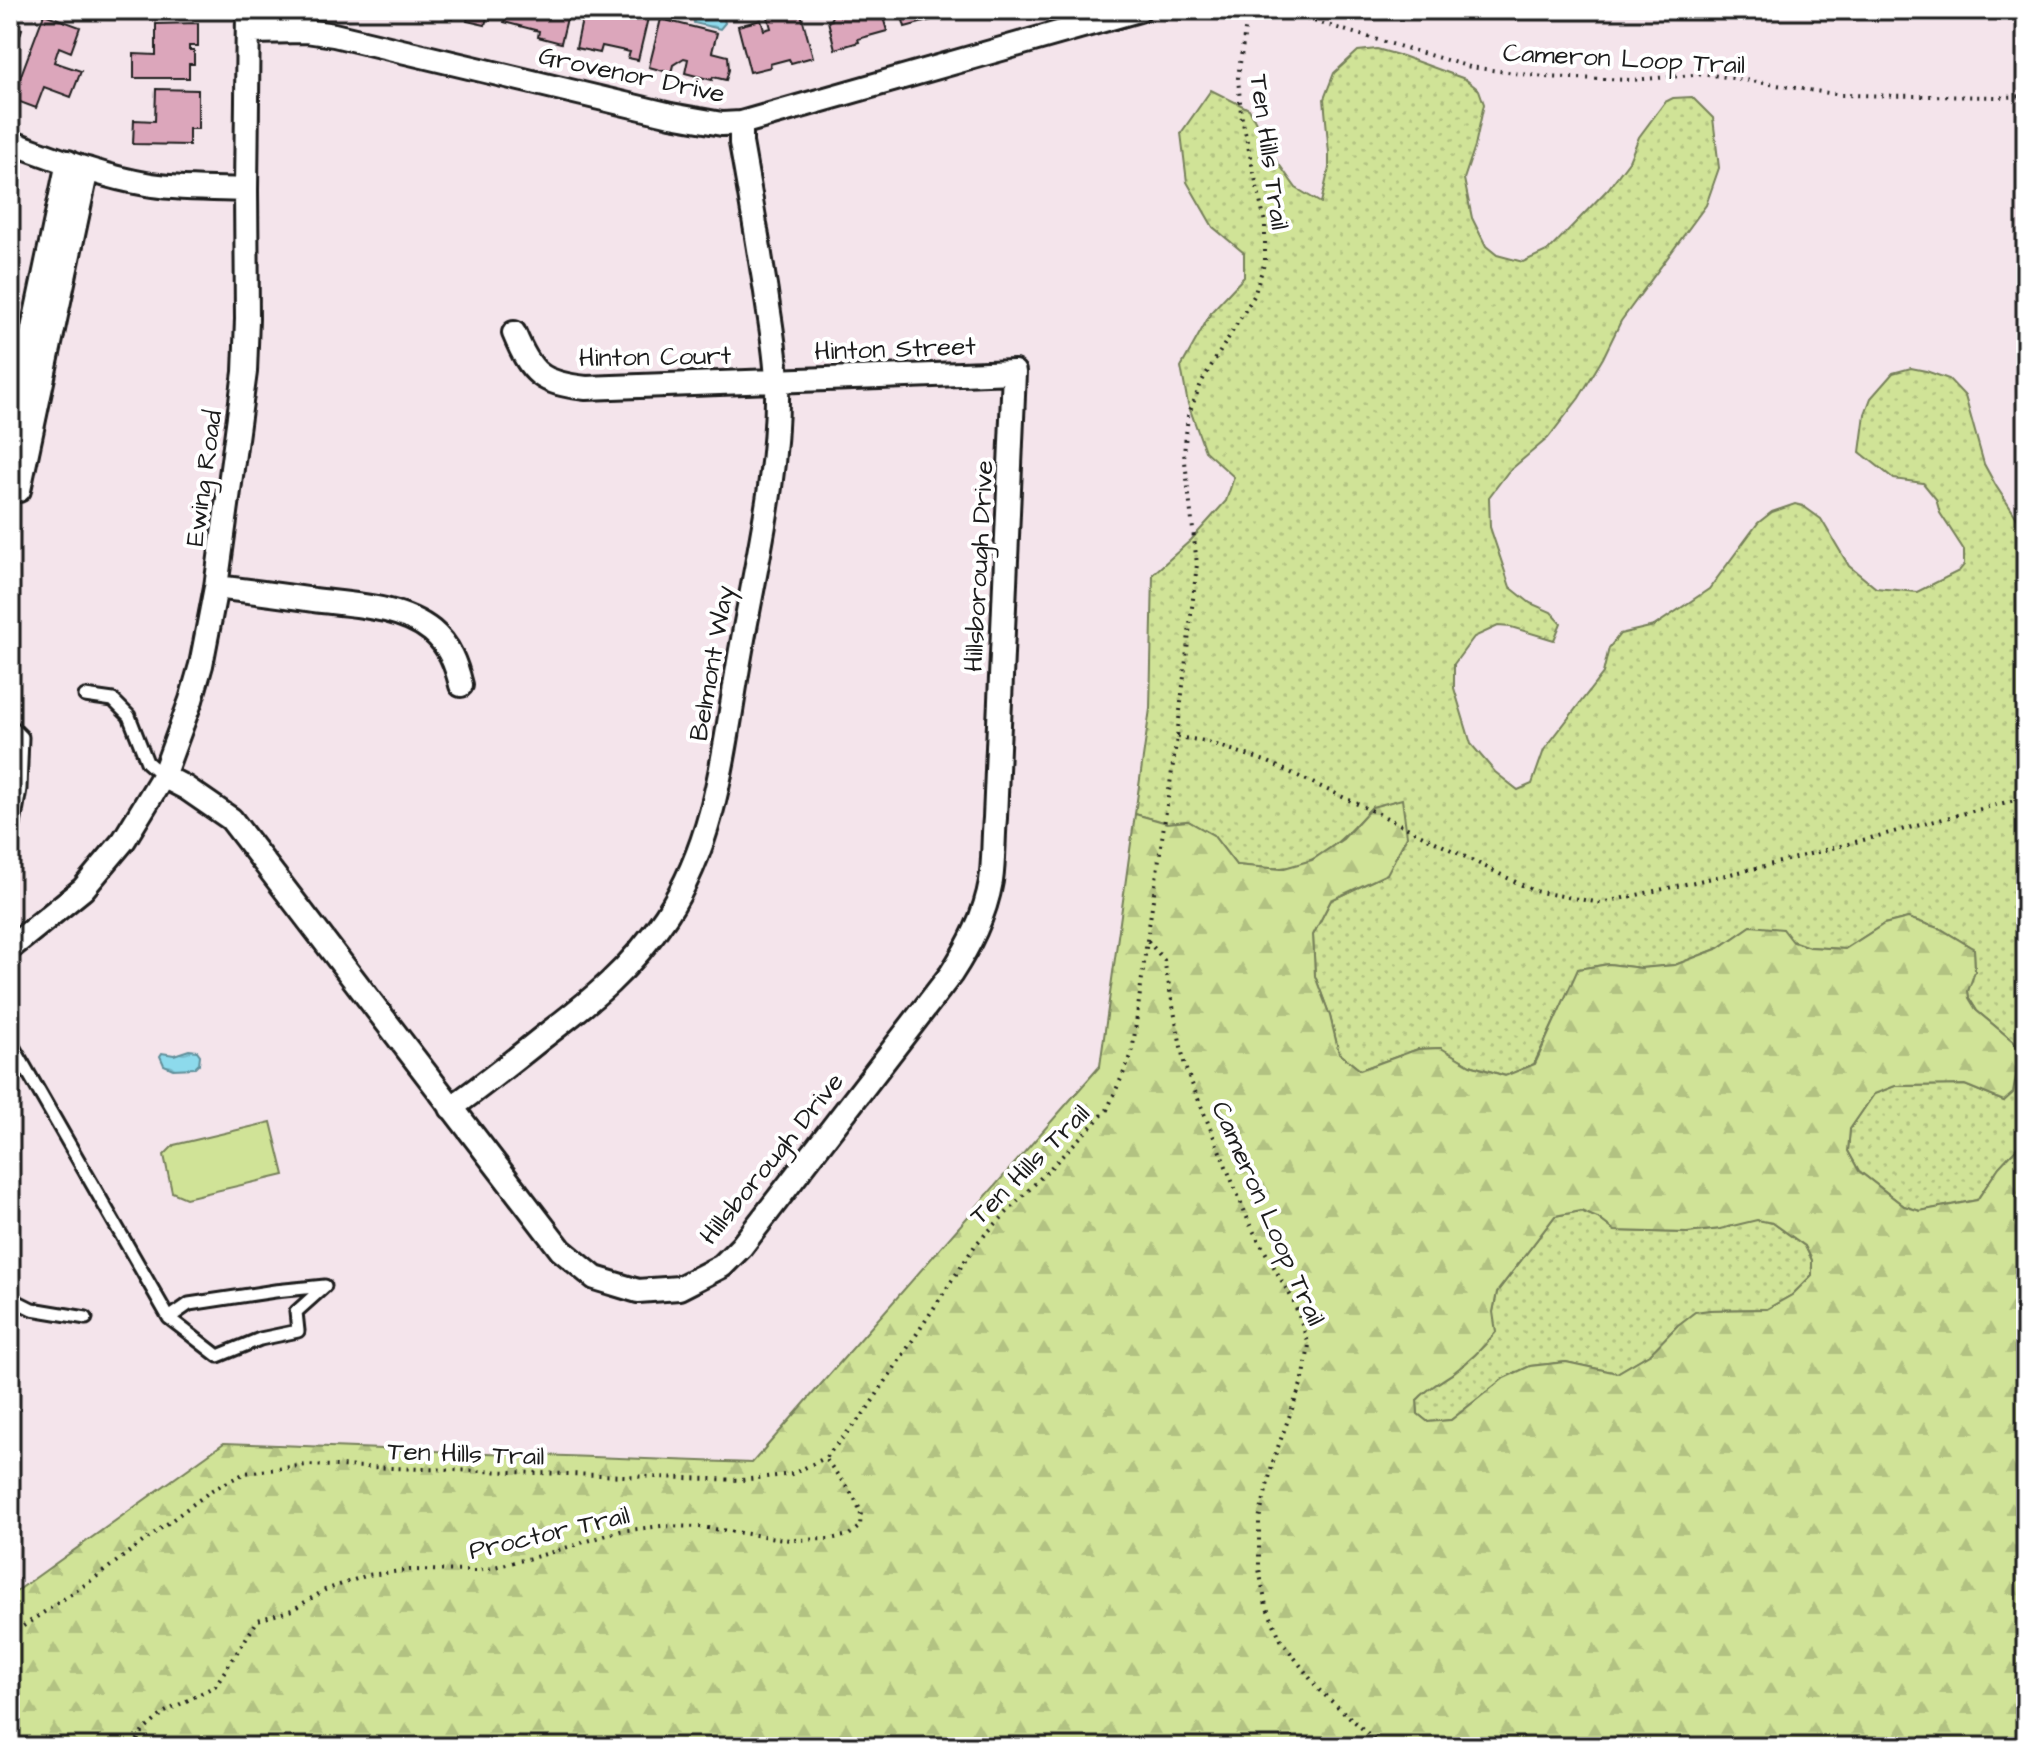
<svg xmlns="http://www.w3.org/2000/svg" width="2036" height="1757" viewBox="0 0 2036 1757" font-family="'Architects Daughter',sans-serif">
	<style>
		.grass { fill: url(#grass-dots); stroke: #76805a; stroke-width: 2 }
		.forest { fill: url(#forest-firs); stroke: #76805a; stroke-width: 2; fill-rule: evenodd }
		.pitch { fill: #d0e397; stroke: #76805a; stroke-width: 2 }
		.water { fill: url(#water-waves); stroke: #608e99; stroke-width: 2 }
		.building { fill: #dca6bb; stroke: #1c1c1c; stroke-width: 2 }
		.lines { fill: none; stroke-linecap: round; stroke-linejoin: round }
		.lane-casing { stroke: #1c1c1c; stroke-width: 17 }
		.street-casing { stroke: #1c1c1c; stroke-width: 28 }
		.path { stroke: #1c1c1c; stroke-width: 4; stroke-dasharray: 2 6; stroke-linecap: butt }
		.lane { stroke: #fff; stroke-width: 11 }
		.street { stroke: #fff; stroke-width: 22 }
		.labels { text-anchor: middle; stroke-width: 8; stroke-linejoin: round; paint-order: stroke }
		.street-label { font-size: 26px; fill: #1c1c1c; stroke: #fff }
	</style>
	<defs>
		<pattern id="grass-dots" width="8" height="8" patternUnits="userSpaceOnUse" patternTransform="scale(2)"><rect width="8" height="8" fill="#d0e397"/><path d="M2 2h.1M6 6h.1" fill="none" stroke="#b2c282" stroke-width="1.8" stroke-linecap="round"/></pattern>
		<pattern id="forest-firs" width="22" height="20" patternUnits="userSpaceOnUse" patternTransform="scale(2)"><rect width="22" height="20" fill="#d0e397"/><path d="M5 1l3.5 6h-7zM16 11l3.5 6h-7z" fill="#b2c282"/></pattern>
		<pattern id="water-waves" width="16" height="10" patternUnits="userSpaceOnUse" patternTransform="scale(2)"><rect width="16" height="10" fill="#8ddaec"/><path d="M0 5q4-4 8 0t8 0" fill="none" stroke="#79baca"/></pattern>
	</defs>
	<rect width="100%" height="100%" fill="#f4e4eb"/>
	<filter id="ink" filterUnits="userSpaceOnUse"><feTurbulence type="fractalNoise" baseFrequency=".0125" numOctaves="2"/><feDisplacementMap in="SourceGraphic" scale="16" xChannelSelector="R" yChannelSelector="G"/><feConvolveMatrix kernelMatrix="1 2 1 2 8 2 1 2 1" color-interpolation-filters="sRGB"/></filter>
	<g filter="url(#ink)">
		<path class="grass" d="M1377,49l25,7 63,23 14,11 5,14 -9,42 -11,33 8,39 14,28 11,9 26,7 26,-12 59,-61 21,-28 10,-24 26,-35 8,-4 19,-1 21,21 6,50 -13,37 -85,116 -18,37 -24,40 -31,40 -40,34 -19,25 1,30 20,60 20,16 21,9 10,11 -7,17 -43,-13 -13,-1 -24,11 -20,27v24l17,56 24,28 23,18 14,-6 12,-34 59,-77 6,-25 11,-14 34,-8 55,-37 49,-66 14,-11 23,-8 8,2 18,13 28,47 27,22 41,4 42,-21 5,-6v-15l-24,-37 -4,-14 -13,-16 -29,-4 -34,-27 5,-38 6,-16 22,-25 18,-5 15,3 23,8 16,17 19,68 12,22 21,32 9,9v611l-27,29 -22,33 -57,11 -16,-5 -45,-35 -11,-20 2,-22 24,-35 21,-8 70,-1 39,16 10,-59 -37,-31 -8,-13 -1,-7 7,-20 -1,-22 -33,-20 -33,-11 -24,6 -39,25 -36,-2 -58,-21 -32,22 -44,17 -34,3 -32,-4 -30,5 -45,95 -28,12 -36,-11 -30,-17 -22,1 -58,21 -21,-17 -9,-37 -15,-40 -2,-41 18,-35 56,-26 -15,-67c-25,28 -53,59 -92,61 -14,1 -30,-2 -44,-3l-23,-30 -25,-14 -21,2 -32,-9 15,-105 3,-135 38,-34 35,-39 8,-24 -29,-26 -17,-47 -7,-37 31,-56 32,-34v-24l-31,-26 -26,-45 -6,-49 30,-43 38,19 27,51 20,28 25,15 8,-35v-15l-5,-54 10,-26 24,-22z
			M1581,1211l17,7 17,13 72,2 33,-4 37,-10 16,4 32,23 7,14v15l-20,20 -25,14 -58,1 -31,15 -27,28 -34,20 -51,-11 -36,4 -26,12 -53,42 -23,2 -10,-8 -1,-14 10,-10 25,-16 41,-62 4,-20 58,-76z"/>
		<path class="forest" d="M1402,799l5,37 -20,38 -56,26 -18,35 2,41 15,40 9,37 21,17 58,-21 23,-1 29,17 35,11 30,-12 43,-95 31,-5 32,4 34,-3 44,-17 32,-22 32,3 10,13 16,5 36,2 39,-25 24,-6 33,11 33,20 1,22 -7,20 1,7 8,13 37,31 6,12 -7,39 -9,8 -39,-16 -70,1 -21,8 -24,35 -2,22 11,20 45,35 16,5 57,-11 22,-33 27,-29v609h-2016v-151l214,-153 528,20 348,-397 35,-252 32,9 21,-2 25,14 23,30 45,4 31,-9 31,-21 29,-32zM1581,1211l17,7 17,13 72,2 33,-4 37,-9 16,3 32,23 7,14v15l-20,20 -25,14 -58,1 -14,2 -17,13 -27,28 -34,20 -51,-11 -36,4 -26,12 -53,42 -23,2 -10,-8 -1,-14c11,-12 23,-18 36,-27 17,-12 30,-25 43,-41l-3,-20 4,-20 58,-76z"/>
		<path class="pitch" d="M271,1122l13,53 -98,23 -14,-6 -8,-37 10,-10z"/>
		<path class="water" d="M697,10l26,4 2,9 -5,6 -26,-6 -1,-9z
			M189,1050l8,1 3,4 -1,9 -4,4 -22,1 -9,-4 -4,-9 2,-3 12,2z"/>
		<path class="building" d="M143,10h41v3h-41z
			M426,10h28l-2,9 -26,-7z
			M465,10h24l-4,15 -18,-4 2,-10z
			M507,10h62l-8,33 -23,-6 1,-6 -35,-9z
			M584,10h28l36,8 -10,42 -10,-2 2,-6 -28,-6 -2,7 -24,-5z
			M796,10h4l13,47 -22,6 -2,-4 -19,5 1,3 -21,5 -12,-46 23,-6 3,10 7,-2 -3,-11z
			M830,10h47l3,8 3,-1 4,14 -29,8 1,3 -24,7 -7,-28 4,-1z
			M900,10h65l1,3 -22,6 -1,-2 -38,10z
			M44,14l36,13 -9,25 -12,-5 -5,15 27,9 -10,26 -27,-10 -8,21 -24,-9z
			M661,19l56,14 -5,19 16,4 1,14 -3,10 -13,-3 -1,3 -27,-7 3,-14 -4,-1 -11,7 -2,8 -22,-6z
			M198,23v23h-9v4h5v14h-5v14h-55v-24l22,1v-31z
			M10,25l12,4 -12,39z
			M156,89l42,1v39h-9v16l-56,-1 1,-24 21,1z"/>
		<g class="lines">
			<defs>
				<path id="lane" d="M85,696l28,4 16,16 18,46 16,14
					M10,725l12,12 -2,52 -10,59
					M10,1041l159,277 49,38 42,-17 38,-8 -2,-19 29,-26 -50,5 -86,13 -20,14
					M10,1298l22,11 54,9"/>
				<path id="street" d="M248,32l58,-1 28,4 337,80 51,9 19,-1 398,-113
					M10,142c45,16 89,34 136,42 33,6 67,4 100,6
					M10,439l58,-277
					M19,490l68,-321
					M216,587c33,4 65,8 98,13 39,5 87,6 118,31 17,14 24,33 29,54
					M163,776l23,12 45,31 330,431 34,28 43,13 41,-3 43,-22 19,-19 210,-273c18,-28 34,-58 40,-93 3,-20 2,-42 4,-63l19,-446 -428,16c-45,-5 -55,-14 -72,-55
					M10,948l73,-59 41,-49 39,-64 28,-76 10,-35 15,-78 29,-215 2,-53 -1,-129 2,-180
					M451,1108c31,-22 61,-46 91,-70 51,-39 88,-68 124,-122 55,-83 59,-182 77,-277 15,-84 36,-171 34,-257 -1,-30 -7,-60 -11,-90 -8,-50 -16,-99 -25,-149v-20"/>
			</defs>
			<use href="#lane" class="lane-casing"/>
			<use href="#street" class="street-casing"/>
			<path class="path" d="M1276,10l194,57 74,10 88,3 74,-6 135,21 162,2 23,-1
				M1177,737l28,4 63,21 113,53 153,76 67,12 156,-35 269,-71
				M1148,941l16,19 21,107 66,160 43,75 15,43 -5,31 -30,82 -15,61v50l7,37 15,34 38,50 64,57
				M10,1635l82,-55 120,-90 33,-17 62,-8 435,15 50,-6 33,-16 41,-47 110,-167 131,-134 25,-56 15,-114 30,-203 20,-173 -13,-111 4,-37 14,-35 52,-85 11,-35v-38l-24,-109 -3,-37 10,-67
				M133,1747l10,-16 22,-19 50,-26 43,-66 34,-10 33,-20 43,-15 42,-5 68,1 61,-15 81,-25 42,-5 38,1 90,13 40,-1 19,-4 11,-9 1,-14 -7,-15 -29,-39"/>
			<use href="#lane" class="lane"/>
			<use href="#street" class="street"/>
		</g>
	</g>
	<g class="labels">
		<g class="street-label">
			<text transform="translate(1624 58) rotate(3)" y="9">Cameron Loop Trail</text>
			<text transform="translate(632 74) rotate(12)" y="9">Grovenor Drive</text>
			<text transform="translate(1270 152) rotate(82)" y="9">Ten Hills Trail</text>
			<text transform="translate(895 348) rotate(-2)" y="9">Hinton Street</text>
			<text transform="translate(655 356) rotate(-1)" y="9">Hinton Court</text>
			<text transform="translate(203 478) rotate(-82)" y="9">Ewing Road</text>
			<text transform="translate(978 566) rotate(-87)" y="9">Hillsborough Drive</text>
			<text transform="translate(711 663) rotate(-80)" y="9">Belmont Way</text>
			<text transform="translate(771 1158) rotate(-51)" y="9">Hillsborough Drive</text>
			<text transform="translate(1029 1164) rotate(-45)" y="9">Ten Hills Trail</text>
			<text transform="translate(1269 1213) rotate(66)" y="9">Cameron Loop Trail</text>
			<text transform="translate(466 1453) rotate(2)" y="9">Ten Hills Trail</text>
			<text transform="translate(549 1532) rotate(-13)" y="9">Proctor Trail</text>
		</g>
	</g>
	<rect width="2036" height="1757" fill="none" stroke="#fff" stroke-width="40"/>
	<rect x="20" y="20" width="1996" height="1717" fill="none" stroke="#1c1c1c" stroke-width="3" filter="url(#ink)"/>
</svg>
